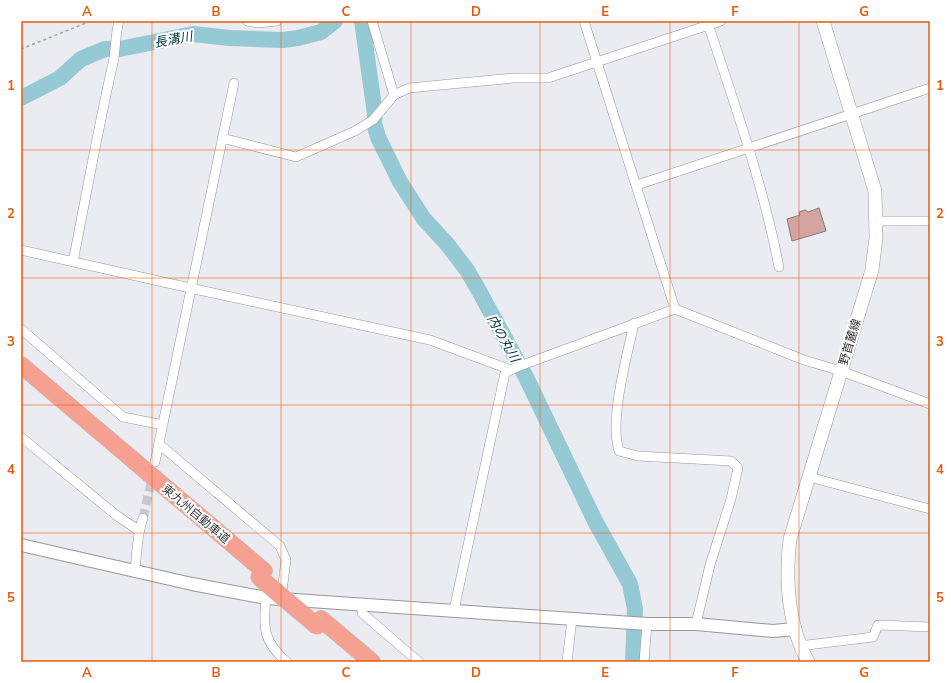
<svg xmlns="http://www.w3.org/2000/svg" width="951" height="683" viewBox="0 0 951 683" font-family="Mulish,'Noto Sans JP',sans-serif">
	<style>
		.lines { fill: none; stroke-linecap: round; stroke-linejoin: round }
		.river { stroke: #95c9d3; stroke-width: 16 }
		.building { fill: #d3a4a1; stroke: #837b7b }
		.minor-tunnel { stroke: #c7c7cd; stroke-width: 9; stroke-dasharray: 9 4.5; stroke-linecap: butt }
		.minor-casing { stroke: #96969c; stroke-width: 10 }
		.tertiary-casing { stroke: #96969c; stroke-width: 14 }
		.secondary-casing { stroke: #96969c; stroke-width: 14 }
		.motorway-casing { stroke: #c7c7c8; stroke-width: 18 }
		.path { stroke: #a09fa5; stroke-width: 1.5; stroke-dasharray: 3 3; stroke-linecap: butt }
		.minor { stroke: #fff; stroke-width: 9 }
		.tertiary { stroke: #fff; stroke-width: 12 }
		.secondary { stroke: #fff; stroke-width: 13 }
		.motorway { stroke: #f5a090; stroke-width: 17 }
		.motorway-bridge-casing { stroke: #c7c7c8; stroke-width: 18; stroke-linecap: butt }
		.motorway-bridge { stroke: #f5a090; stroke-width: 17 }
		.grid { fill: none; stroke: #e8590c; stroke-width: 1; stroke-opacity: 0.55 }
		.labels { text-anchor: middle; stroke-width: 4; stroke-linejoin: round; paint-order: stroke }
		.street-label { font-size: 12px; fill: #38373a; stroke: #fff }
		.water-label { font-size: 13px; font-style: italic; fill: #053840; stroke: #fff }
		.neatline { fill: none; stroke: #e8590c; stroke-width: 1.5 }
		.grid-label { font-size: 13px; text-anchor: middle; font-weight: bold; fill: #e8590c }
	</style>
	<rect width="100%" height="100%" fill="#ebebf2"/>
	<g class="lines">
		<path class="river" d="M362,21l13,93 -1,9 4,14 22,45 24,37 23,25 20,26 11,19 48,88 69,144 35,63 5,25 -2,53
			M21,98l39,-20 21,-19 24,-10h15l73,-15 37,4 53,2 15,-2 23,-6 14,-11"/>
	</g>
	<path class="building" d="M819,208l7,23 -34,10 -5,-22 13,-4 -1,-3 6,-2 3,2z"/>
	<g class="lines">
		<path class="minor-tunnel" d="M143,518l10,-44"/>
		<defs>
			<path id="minor" d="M247,21l11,2 19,-2
				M372,21l22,74
				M584,21l91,288
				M707,21c27,81 56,163 72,246
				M222,138l74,19 59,-26 18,-11 21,-25 15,-7 105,-10h34l173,-57
				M637,185l293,-97
				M876,221h54
				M21,250l169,38 240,52 81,30
				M73,262c13,-66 25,-133 40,-199 3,-14 2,-28 6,-42
				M634,323c-7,34 -25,96 -15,128l19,5 93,5 7,7 -7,31 -21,66 -14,59
				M21,329l102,88 40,8
				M21,437l95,78 22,15
				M159,444l121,102 6,14 -5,39
				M155,462l79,-379
				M809,477l121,32
				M135,570c2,-17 2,-36 8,-52
				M266,598c-3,29 -3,44 21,64
				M362,605v8l57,49
				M454,610l51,-237 12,-6 158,-58 129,51 37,11 89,33
				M799,646l74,-9 5,-12 52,2
				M567,662l5,-43
				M644,662l3,-38"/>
			<path id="tertiary" d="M21,545l171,39 74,14 381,26h49l77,7 22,-2"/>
			<path id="secondary" d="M808,662c-20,-36 -23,-83 -18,-123l82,-269 4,-32 -1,-47 -52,-170"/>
			<path id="motorway" d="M21,365l243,206
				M321,619l51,43"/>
		</defs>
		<use href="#minor" class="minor-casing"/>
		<use href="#tertiary" class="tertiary-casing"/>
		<use href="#secondary" class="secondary-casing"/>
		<use href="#motorway" class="motorway-casing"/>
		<path class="path" d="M21,49l70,-28"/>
		<use href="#minor" class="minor"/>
		<use href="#tertiary" class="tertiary"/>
		<use href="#secondary" class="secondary"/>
		<use href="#motorway" class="motorway"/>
		<defs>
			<path id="motorway-bridge" d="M259,577l58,49"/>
		</defs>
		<use href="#motorway-bridge" class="motorway-bridge-casing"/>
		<use href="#motorway-bridge" class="motorway-bridge"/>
	</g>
	<path class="grid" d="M152,21v641M281,21v641M411,21v641M540,21v641M670,21v641M799,21v641M21,150h909M21,278h909M21,405h909M21,533h909"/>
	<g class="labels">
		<g class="street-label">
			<text transform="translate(850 342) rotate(-73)" y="4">野首麓線</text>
			<text transform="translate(196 514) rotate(40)" y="4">東九州自動車道</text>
		</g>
		<g class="water-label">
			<text transform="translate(173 39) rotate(-10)" y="5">長溝川</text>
			<text transform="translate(504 338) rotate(61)" y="5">内の丸川</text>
		</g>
	</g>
	<rect width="951" height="683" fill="none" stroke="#ffffff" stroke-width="44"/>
	<rect x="22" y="22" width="907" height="639" class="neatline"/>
	<g class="grid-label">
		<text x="87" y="16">A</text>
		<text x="216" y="16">B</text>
		<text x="346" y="16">C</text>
		<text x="476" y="16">D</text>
		<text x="605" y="16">E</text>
		<text x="735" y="16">F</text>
		<text x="864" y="16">G</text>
		<text x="11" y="90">1</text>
		<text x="940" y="90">1</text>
		<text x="11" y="218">2</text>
		<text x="940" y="218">2</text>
		<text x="11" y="346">3</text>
		<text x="940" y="346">3</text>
		<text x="11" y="474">4</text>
		<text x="940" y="474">4</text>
		<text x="11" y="602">5</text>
		<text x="940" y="602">5</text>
		<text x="87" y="677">A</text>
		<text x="216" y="677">B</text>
		<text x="346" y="677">C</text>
		<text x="476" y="677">D</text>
		<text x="605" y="677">E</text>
		<text x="735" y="677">F</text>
		<text x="864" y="677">G</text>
	</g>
</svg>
